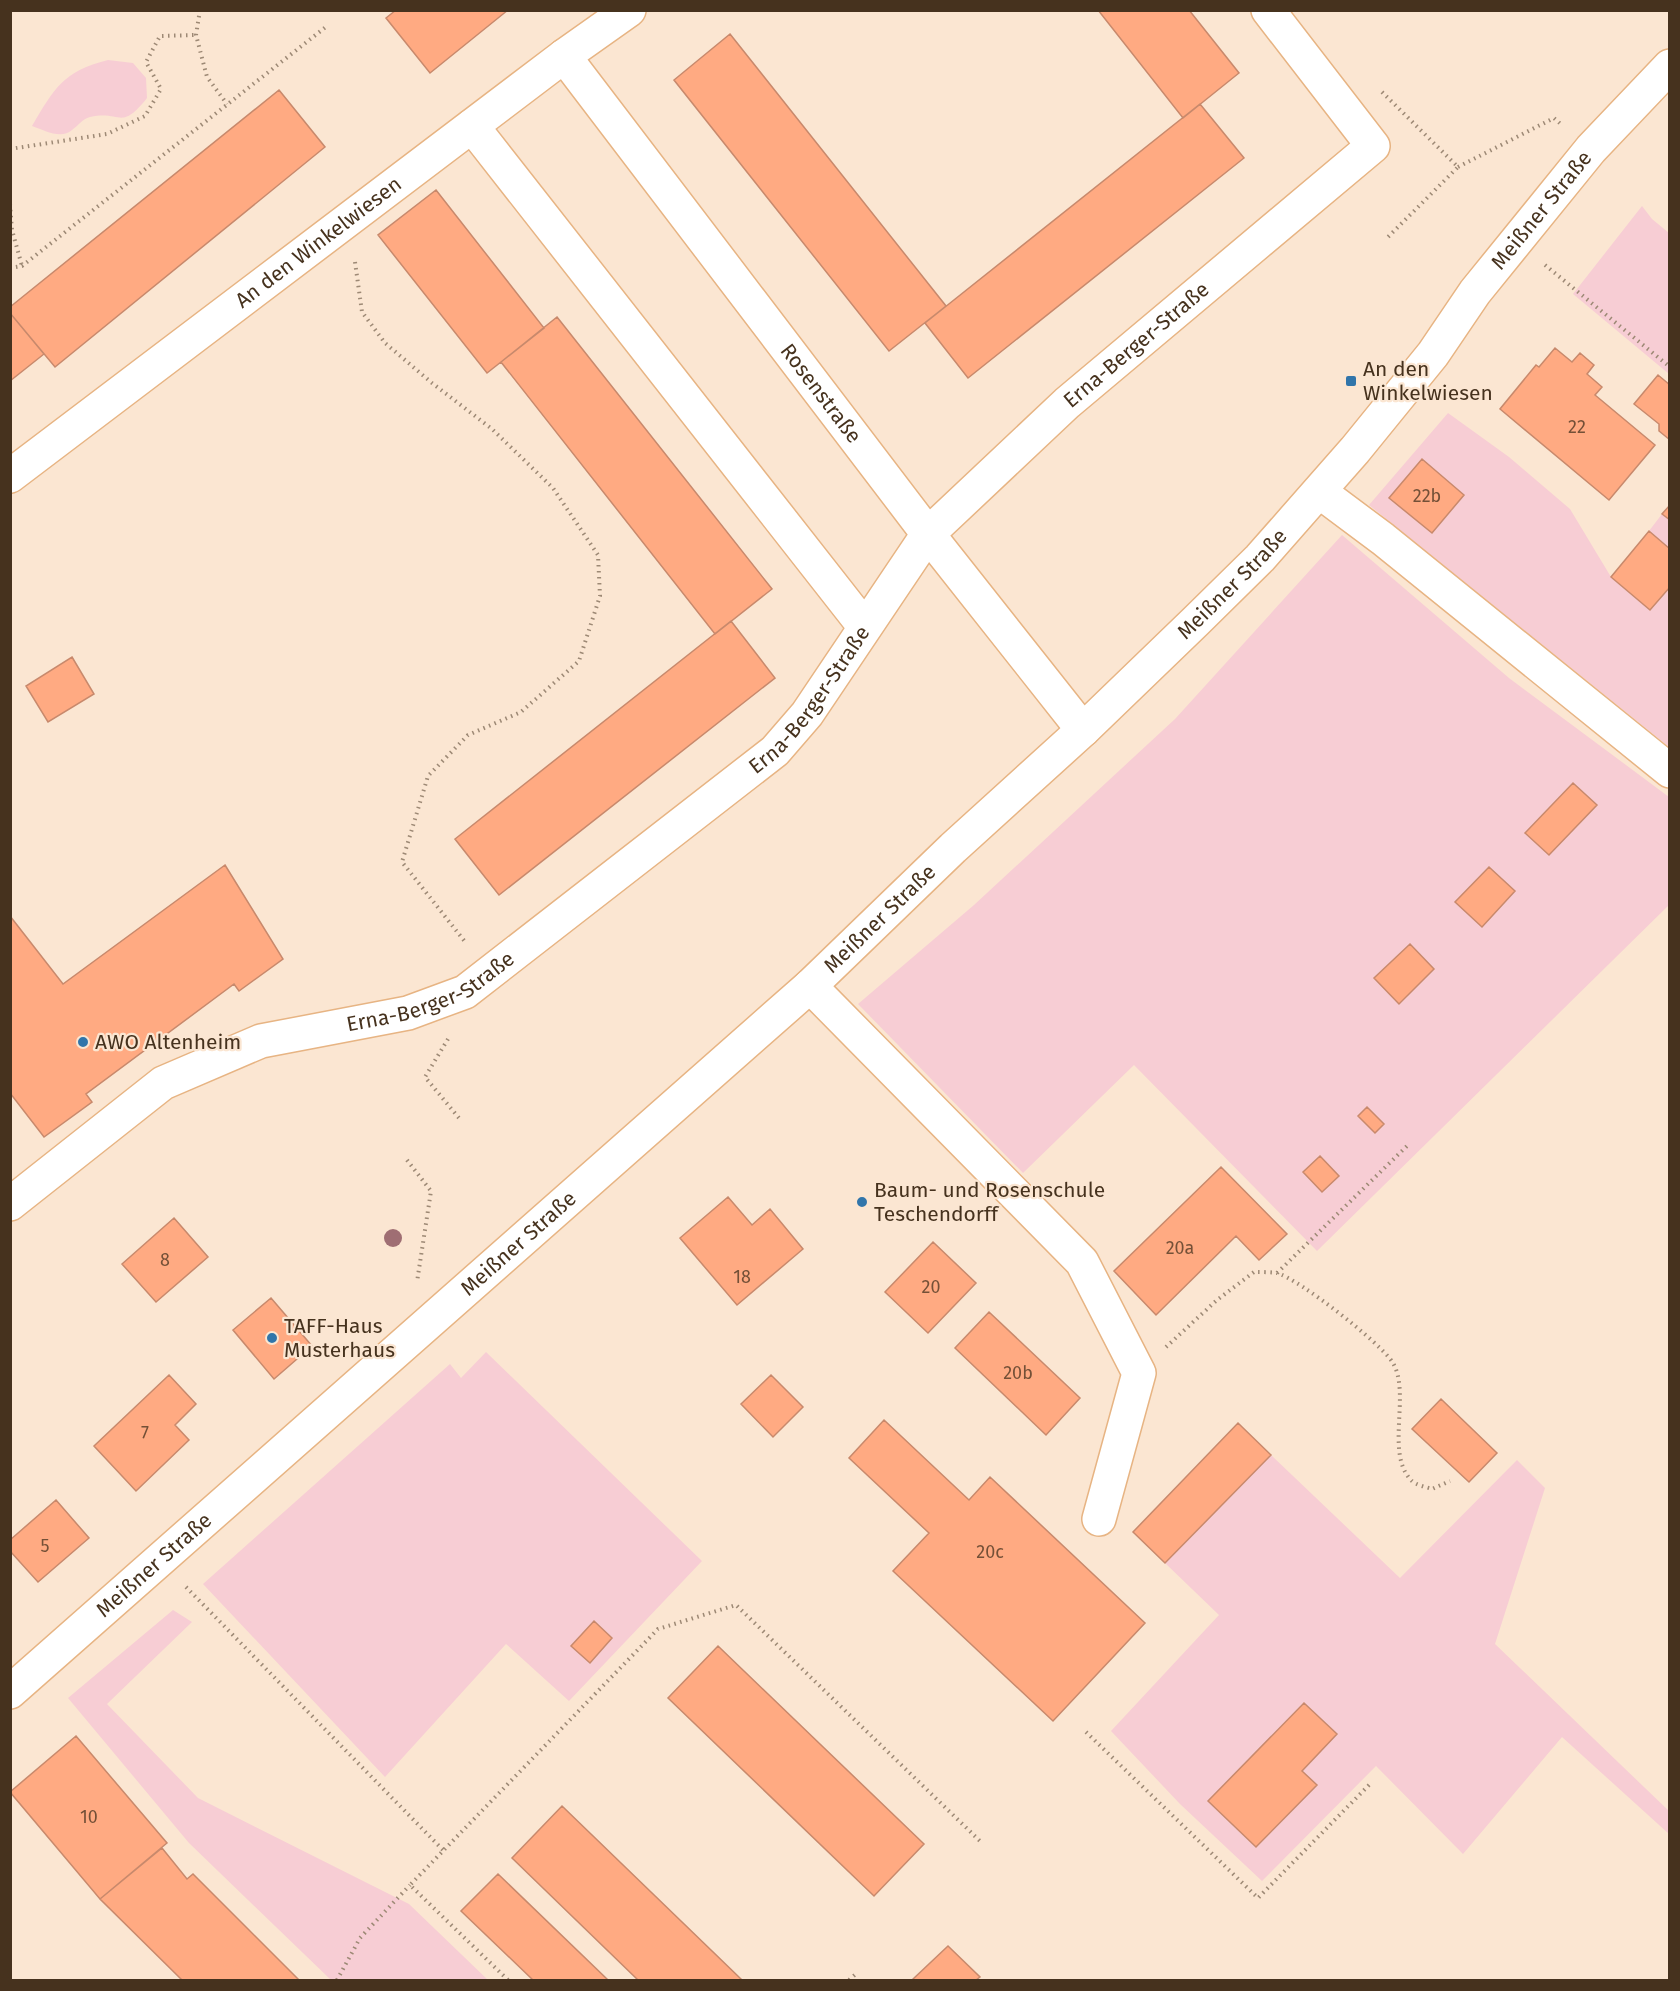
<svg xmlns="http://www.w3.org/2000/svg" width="1680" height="1991" viewBox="0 0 1680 1991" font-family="'Fira Sans',sans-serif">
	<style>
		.green { fill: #f7cdd4 }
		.building { fill: #ffaa82; stroke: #c8896c; stroke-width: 1.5 }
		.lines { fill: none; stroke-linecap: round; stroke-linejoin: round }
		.minor-casing { stroke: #e7b483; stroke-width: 36 }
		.major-casing { stroke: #e7b483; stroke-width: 36 }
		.path { stroke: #9d8975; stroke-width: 4; stroke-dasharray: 1.5 4.5; stroke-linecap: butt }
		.minor { stroke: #fff; stroke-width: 33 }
		.major { stroke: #fff; stroke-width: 33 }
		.tree { fill: #9f6e73 }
		.poi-dot { fill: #3175aa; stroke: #fbe6d2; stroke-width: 2 }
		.labels { text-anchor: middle; stroke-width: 4.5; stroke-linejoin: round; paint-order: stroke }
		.number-label { font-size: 18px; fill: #745037 }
		.street-label { font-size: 21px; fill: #46321e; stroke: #fbe6d2 }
		.poi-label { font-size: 21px; fill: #46321e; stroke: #fbe6d2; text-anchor: start }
	</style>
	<rect width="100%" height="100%" fill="#fbe6d2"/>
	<path class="green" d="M108,60l25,3 13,15 1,20c-27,34 -25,12 -57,19 -8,2 -11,8 -18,13 -11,10 -28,0 -40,-4 22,-37 31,-55 76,-66z
		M1642,206l10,13 17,14v141l-96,-80z
		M1448,413l61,44 61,52 41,68 38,32 20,-22v160l-300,-242z
		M1662,514l7,6v29l-20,-18z
		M1342,535l167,143 160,119v108l-352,346 -183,-186 -111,108 -165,-169 116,-99 201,-186z
		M486,1352l216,209 -133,140 -63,-57 -121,133 -182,-193 247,-220 11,14z
		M1271,1455l129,123 117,-118 28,28 -50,156 174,167v23l-107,-97 -99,117 -87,-88 -114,115 -82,-77 -69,-73 108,-116 -54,-52z
		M173,1610l19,12 -85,82 91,94 211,106 79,76h-157l-142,-137 -121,-145z"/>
	<path class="building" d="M396,10h112l-78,63 -44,-55z
		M1098,10h91l50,63 -56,45z
		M730,34l216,272 -57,45 -215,-271z
		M279,90l46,57 -270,220 -45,-54v-6z
		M1200,104l44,54 -276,220 -43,-55z
		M436,190l108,138 -57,45 -109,-138z
		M10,313l34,41 -34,27z
		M557,317l215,272 -57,45 -214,-272z
		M1555,348l17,14 8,-9 14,12 -7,9 15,13 -7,8 60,50 -46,55 -109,-91 36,-44 3,2z
		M1658,375l12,10v55l-11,-9v-7l-25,-20z
		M1422,459l42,36 -32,38 -43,-35z
		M1670,505v15l-8,-6z
		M1649,531l21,18v38l-20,23 -39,-33z
		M731,621l44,57 -276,217 -44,-56z
		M72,657l22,37 -46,28 -22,-36z
		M1573,783l24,22 -48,50 -24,-22z
		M225,865l58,94 -44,32 -5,-7 -148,110 6,8 -48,35 -34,-44v-177l53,68z
		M1489,867l26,24 -33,36 -27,-25z
		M1410,944l24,25 -35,35 -25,-26z
		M1367,1107l17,17 -9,9 -17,-17z
		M1320,1156l19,20 -17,16 -19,-20z
		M1221,1167l66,67 -28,26 -23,-24 -80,79 -42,-44z
		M728,1197l24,28 18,-16 33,40 -66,56 -57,-67z
		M174,1218l34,39 -52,45 -34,-38z
		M933,1242l43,41 -48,50 -43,-41z
		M271,1298l41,48 -38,33 -41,-49z
		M989,1312l91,86 -34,37 -91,-87z
		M169,1375l27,29 -21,21 14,15 -53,51 -42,-45z
		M771,1375l32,32 -30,30 -32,-33z
		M1441,1399l56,54 -28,29 -57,-53z
		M884,1420l85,80 21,-23 155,146 -92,98 -160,-150 36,-38 -80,-75z
		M1238,1423l33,32 -106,108 -32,-31z
		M56,1500l33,38 -51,44 -28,-31v-11z
		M594,1621l18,17 -22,25 -19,-17z
		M718,1646l206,198 -50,52 -206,-198z
		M1304,1703l33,31 -35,37 15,14 -61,62 -48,-46z
		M76,1736l91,107 -67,56 -90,-107z
		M562,1806l180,174h-104l-126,-122z
		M162,1848l25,31 6,-5 106,106h-117l-82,-81z
		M498,1874l110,106h-75l-72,-69z
		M948,1946l32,31 -4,3h-64z"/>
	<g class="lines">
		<defs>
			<g id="minor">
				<path id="s1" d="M564,56l364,478 155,196"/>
				<path d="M472,126l392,500"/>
				<path id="s2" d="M10,476l554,-420 65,-46"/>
				<path d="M1320,492l63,47 287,232"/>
				<path d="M810,986l272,276 57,111 -40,146"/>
				<path id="s3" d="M10,1204l153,-121 98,-42 147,-28 57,-21 310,-241 32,-37 121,-180 139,-131 306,-257 -105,-136"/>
			</g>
			<g id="major">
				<path id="s4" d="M10,1692l800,-706 143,-138 130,-118 113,-109 64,-63 95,-108 78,-96 42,-62 116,-143 79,-83"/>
			</g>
		</defs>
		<use href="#minor" class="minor-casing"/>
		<use href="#major" class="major-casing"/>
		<path class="path" d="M200,10l-4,25 11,42 20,27
			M1382,92l76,75 -73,73
			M10,149l97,-15 38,-18 16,-27 -15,-27 14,-26 36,-1
			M1458,167l96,-49 9,8
			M10,204l2,26 10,36
			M355,262l7,50 23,31 47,40 60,46 61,59 45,67 2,41 -21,65 -58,51 -53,23 -40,41 -26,86 64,81
			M1545,265l125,102
			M10,268l12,-2 305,-240
			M448,1039l-23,38 34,41
			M407,1160l24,31 -14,91
			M1277,1273l131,-128
			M1166,1347l51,-47 37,-28c7,0 16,0 23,1 22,6 105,71 116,90 18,31 -8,90 18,117 4,5 15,7 21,9l18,-8
			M186,1587l257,263
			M1086,1732l172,166 112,-114
			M337,1980l23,-42 50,-53
			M508,1980l-98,-95 248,-256 78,-24 246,238
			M849,1980l8,-7"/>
		<use href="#minor" class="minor"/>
		<use href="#major" class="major"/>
	</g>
	<circle class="tree" cx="393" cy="1238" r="9"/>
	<g class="poi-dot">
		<rect x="1345" y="375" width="12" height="12" rx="3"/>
		<circle cx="83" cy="1042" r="6"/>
		<circle cx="862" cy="1202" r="6"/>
		<circle cx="272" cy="1338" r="6"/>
	</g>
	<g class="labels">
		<g class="number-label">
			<text x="1577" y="433">22</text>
			<text x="1427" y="502">22b</text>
			<text x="1180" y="1254">20a</text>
			<text x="165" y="1266">8</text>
			<text x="742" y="1283">18</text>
			<text x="931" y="1293">20</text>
			<text x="1018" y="1379">20b</text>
			<text x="145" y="1439">7</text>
			<text x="45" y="1552">5</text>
			<text x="990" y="1558">20c</text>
			<text x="89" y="1823">10</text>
		</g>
		<g class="street-label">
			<text dy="7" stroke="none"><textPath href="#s4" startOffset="2136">Meißner Straße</textPath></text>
			<text dy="7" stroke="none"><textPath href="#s2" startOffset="387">An den Winkelwiesen</textPath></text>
			<text dy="7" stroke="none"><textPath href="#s3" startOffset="1452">Erna-Berger-Straße</textPath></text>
			<text dy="7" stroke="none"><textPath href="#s1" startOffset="424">Rosenstraße</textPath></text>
			<text dy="7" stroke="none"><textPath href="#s4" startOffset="1650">Meißner Straße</textPath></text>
			<text dy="7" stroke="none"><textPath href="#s3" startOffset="966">Erna-Berger-Straße</textPath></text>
			<text dy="7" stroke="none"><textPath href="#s4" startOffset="1164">Meißner Straße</textPath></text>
			<text dy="7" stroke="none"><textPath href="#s3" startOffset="480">Erna-Berger-Straße</textPath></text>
			<text dy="7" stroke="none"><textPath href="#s4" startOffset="678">Meißner Straße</textPath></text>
			<text dy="7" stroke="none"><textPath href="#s4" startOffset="192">Meißner Straße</textPath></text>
		</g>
		<g class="poi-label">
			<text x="1363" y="376">An den<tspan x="1363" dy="24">Winkelwiesen</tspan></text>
			<text x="95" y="1049">AWO Altenheim</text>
			<text x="874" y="1197">Baum- und Rosenschule<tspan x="874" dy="24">Teschendorff</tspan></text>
			<text x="284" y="1333">TAFF-Haus<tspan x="284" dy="24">Musterhaus</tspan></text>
		</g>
	</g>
	<rect width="1680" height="1991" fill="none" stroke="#46321e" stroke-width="24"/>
</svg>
